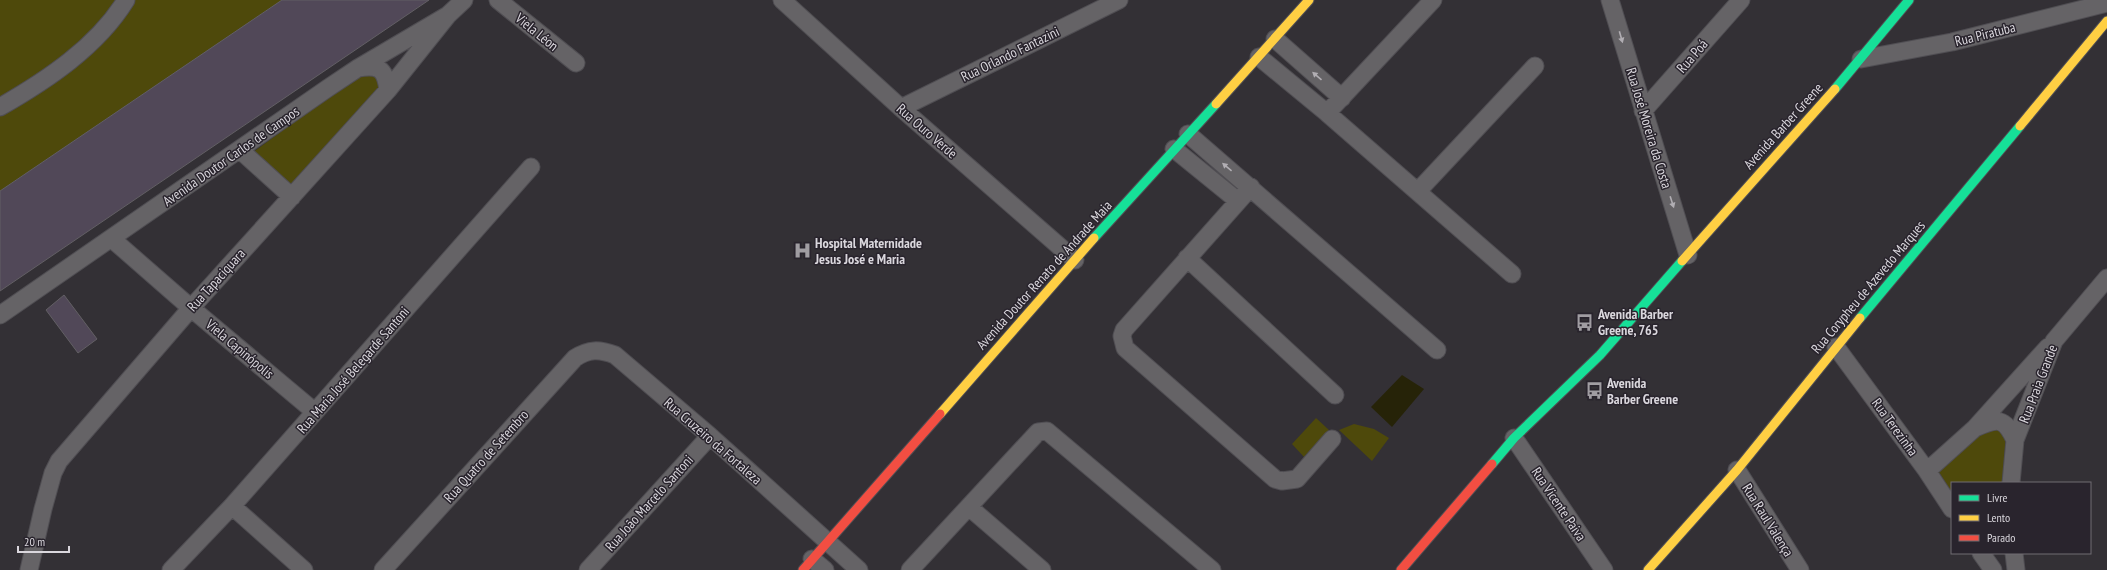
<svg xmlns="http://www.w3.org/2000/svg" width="2107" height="570" viewBox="0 0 2107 570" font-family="'PT Sans Narrow',sans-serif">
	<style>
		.green { fill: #4e490b }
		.water { fill: #262308 }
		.building { fill: #514858; stroke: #625f64 }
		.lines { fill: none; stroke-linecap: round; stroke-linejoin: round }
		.street-casing { stroke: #504e53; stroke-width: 19 }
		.fast-casing { stroke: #504e53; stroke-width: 11 }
		.slow-casing { stroke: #504e53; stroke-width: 11 }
		.jam-casing { stroke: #504e53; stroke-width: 11 }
		.street { stroke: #656366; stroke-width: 17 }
		.fast { stroke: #16e098; stroke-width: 9 }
		.slow { stroke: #ffcf43; stroke-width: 9 }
		.jam { stroke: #f24e42; stroke-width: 9 }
		.oneway { fill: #b1aeb3 }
		.labels { text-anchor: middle; stroke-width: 3; stroke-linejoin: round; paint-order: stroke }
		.street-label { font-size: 14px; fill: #dad7dd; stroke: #29242d }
		.poi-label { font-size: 14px; font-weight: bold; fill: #dad7dd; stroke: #29242d; text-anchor: start }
	</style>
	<rect width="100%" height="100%" fill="#333035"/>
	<path class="green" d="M0,0h282l-282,191z
		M365,70l21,12 -95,108 -39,-37z
		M1316,418l13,12 -25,27 -12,-13z
		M1354,424l20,5 15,9 -17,23 -33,-31z
		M1993,425l13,10 -4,48h-50v10l-13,-21 13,-15z"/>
	<path class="water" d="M1402,375l22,14 -32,38 -21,-20z"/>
	<path class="building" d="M282,0h147l-429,291v-100z
		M64,295l33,44 -19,14 -32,-43z"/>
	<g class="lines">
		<defs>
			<path id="street" d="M498,0l78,63
				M782,0l119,108 174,152
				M1610,0l78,255
				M1275,39l67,59
				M1259,57l68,56 185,161
				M1861,59l91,-17 155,-39
				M358,68c21,-3 27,0 30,22
				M0,107c47,-27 97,-60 126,-107
				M901,108l218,-108
				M1643,111l98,-111
				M1327,113l106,-113
				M1188,134l249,216
				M1174,149l64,52
				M240,150l52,47
				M1251,187l-127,143 -2,6 3,12 150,131 7,2 15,-2 35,-40
				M1418,191l117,-125
				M112,239l79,69 124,104
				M1187,258l148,137
				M0,315l328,-227 30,-20 90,-53 16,-15
				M1836,347l91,124 25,38
				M1975,428c23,-10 29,-11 40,12
				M1514,438l90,132
				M1737,470l63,100
				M1927,471l48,-43 73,-81
				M2011,483l4,-43 39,-99 53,-63
				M232,506l72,64
				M969,507l73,63
				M1981,553l12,17
				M2014,553l2,17
				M812,559l13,11
				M29,570l14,-61 10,-36 6,-12 132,-153 197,-218 60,-75
				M171,570l61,-64 299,-339
				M383,570l192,-212c14,-9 24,-9 40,-3l95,81 149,134
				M588,570l122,-134
				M910,570l128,-138 9,-1 165,139"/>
			<path id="fast" d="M1835,89l74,-89
				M1094,238l122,-134
				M1860,318l160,-192
				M1492,464l22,-26 86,-83 82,-94"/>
			<path id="slow" d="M1216,104l93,-104
				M2020,126l87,-105
				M1682,261l153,-172
				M940,414l154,-176
				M1648,570l89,-100 123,-152"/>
			<path id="jam" d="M803,570l137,-156
				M1401,570l91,-106"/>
		</defs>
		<use href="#street" class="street-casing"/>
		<use href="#fast" class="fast-casing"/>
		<use href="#slow" class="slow-casing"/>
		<use href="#jam" class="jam-casing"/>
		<use href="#street" class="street"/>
		<use href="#fast" class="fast"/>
		<use href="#slow" class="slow"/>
		<use href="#jam" class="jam"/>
	</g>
	<defs><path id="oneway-solid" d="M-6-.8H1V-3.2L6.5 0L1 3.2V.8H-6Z"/></defs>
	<g class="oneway">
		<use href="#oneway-solid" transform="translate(1621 37) rotate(74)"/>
		<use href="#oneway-solid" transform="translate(1317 76) rotate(-139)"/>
		<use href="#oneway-solid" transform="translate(1227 167) rotate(-140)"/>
		<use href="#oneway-solid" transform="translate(1672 202) rotate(72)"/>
	</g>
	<defs>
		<symbol id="hospital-bare" viewBox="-9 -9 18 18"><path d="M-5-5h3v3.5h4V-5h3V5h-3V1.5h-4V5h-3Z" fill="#a09da2" stroke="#29242d" stroke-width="2.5" paint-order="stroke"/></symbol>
		<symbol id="bus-bare" viewBox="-9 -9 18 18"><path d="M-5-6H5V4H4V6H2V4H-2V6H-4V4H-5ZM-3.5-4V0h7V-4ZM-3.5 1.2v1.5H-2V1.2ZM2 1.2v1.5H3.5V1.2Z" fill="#a09da2" stroke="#29242d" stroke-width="2.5" paint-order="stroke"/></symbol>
	</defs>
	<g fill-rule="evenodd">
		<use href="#hospital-bare" x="790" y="238" width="25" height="25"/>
		<use href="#bus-bare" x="1572" y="310" width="25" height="25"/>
		<use href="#bus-bare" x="1582" y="378" width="25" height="25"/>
	</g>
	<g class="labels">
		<g class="street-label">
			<text transform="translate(537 32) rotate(39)" y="5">Viela Léon</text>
			<text transform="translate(1985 34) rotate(-14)" y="5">Rua Piratuba</text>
			<text transform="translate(1010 54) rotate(-26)" y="5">Rua Orlando Fantazini</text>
			<text transform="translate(1692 56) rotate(-49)" y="5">Rua Poá</text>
			<text transform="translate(1783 126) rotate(-48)" y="5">Avenida Barber Greene</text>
			<text transform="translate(1649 128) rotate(73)" y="5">Rua José Moreira da Costa</text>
			<text transform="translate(927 131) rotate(41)" y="5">Rua Ouro Verde</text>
			<text transform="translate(231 156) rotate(-35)" y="5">Avenida Doutor Carlos de Campos</text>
			<text transform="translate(1044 275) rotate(-48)" y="5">Avenida Doutor Renato de Andrade Maia</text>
			<text transform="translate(216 280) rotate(-48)" y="5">Rua Tapaciquara</text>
			<text transform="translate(1868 287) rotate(-50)" y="5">Rua Corypheu de Azevedo Marques</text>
			<text transform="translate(240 349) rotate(40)" y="5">Viela Capinópolis</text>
			<text transform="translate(353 370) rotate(-49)" y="5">Rua Maria José Belegarde Santoni</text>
			<text transform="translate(2038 384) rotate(-69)" y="5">Rua Praia Grande</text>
			<text transform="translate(1895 427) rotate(54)" y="5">Rua Terezinha</text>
			<text transform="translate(713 441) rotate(41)" y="5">Rua Cruzeiro da Fortaleza</text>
			<text transform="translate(486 456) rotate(-48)" y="5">Rua Quatro de Setembro</text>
			<text transform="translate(649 503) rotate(-48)" y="5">Rua João Marcelo Santoni</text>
			<text transform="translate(1559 504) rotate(56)" y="5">Rua Vicente Paiva</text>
			<text transform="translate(1768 520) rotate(58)" y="5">Rua Raul Valença</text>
		</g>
		<g class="poi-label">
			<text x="815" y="248">Hospital Maternidade<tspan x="815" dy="16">Jesus José e Maria</tspan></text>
			<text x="1598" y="319">Avenida Barber<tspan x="1598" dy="16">Greene, 765</tspan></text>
			<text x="1607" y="388">Avenida<tspan x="1607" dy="16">Barber Greene</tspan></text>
		</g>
	</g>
	<rect x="1951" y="482" width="140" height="72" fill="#29242d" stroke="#706c73"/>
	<rect x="1959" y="495" width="20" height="6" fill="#16e098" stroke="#706c73"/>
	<text x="1987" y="502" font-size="12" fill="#dad7dd">Livre</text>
	<rect x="1959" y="515" width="20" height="6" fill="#ffcf43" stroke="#706c73"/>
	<text x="1987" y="522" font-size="12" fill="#dad7dd">Lento</text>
	<rect x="1959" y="535" width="20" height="6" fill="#f24e42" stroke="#706c73"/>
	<text x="1987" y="542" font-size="12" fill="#dad7dd">Parado</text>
	<path d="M18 546v6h51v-6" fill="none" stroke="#dad7dd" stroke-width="2"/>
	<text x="24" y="546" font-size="12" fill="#dad7dd" stroke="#29242d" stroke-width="3" paint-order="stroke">20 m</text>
</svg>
